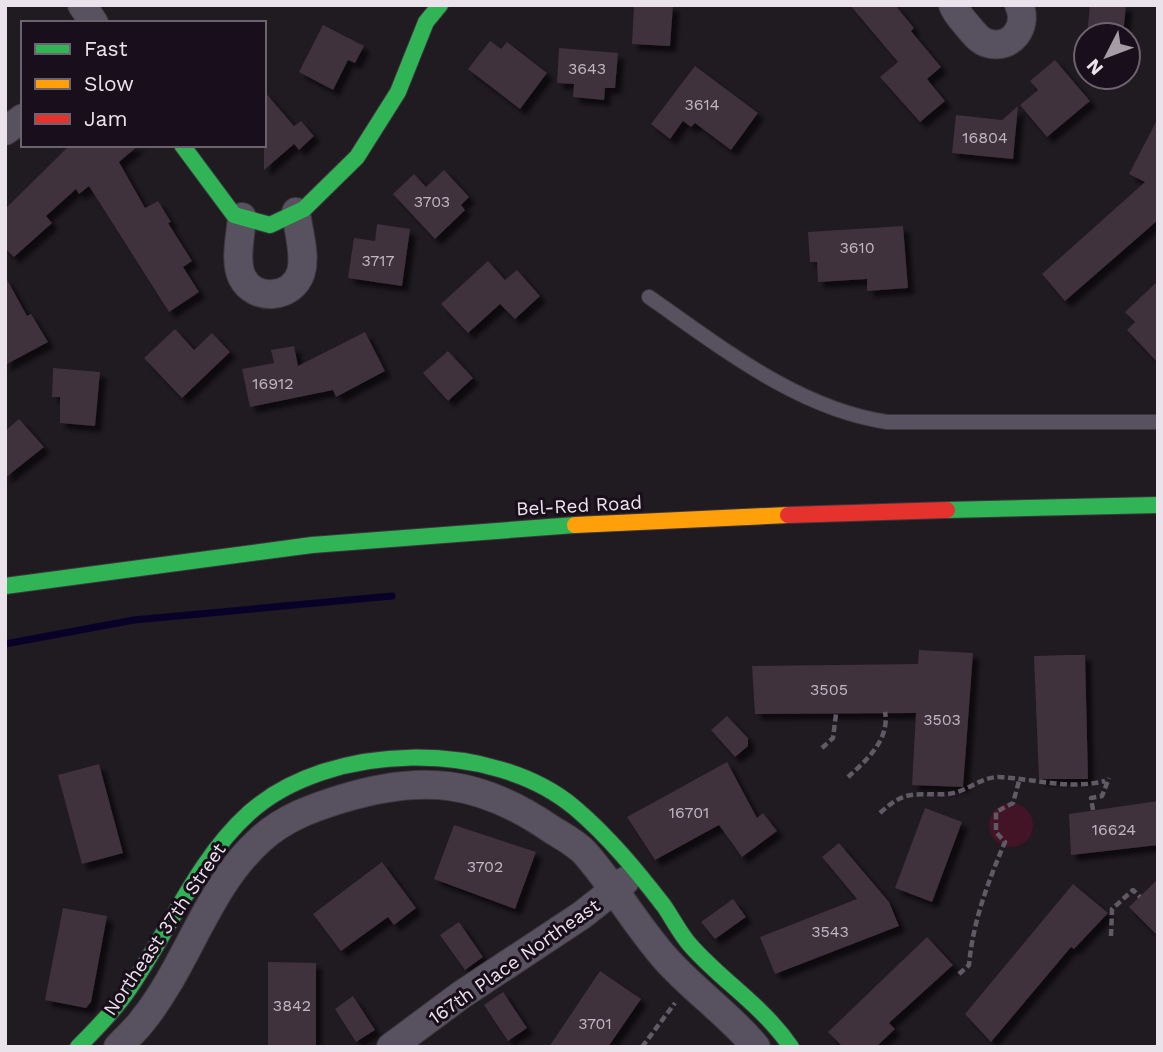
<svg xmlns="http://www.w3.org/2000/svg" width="1163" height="1052" viewBox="0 0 1163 1052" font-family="'Work Sans',sans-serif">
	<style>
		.green { fill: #431425 }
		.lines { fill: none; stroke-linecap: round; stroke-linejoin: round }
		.stream { stroke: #080229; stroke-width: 7 }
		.building { fill: #41303d; filter: url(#shadow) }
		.lane-casing { stroke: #3c373d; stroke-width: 16 }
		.street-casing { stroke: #3c373d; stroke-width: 30 }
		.fast-casing { stroke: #3c373d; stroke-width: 18 }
		.slow-casing { stroke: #3c373d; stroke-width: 18 }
		.jam-casing { stroke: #3c373d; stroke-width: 18 }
		.path { stroke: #605a65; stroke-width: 4.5; stroke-dasharray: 7 3.5; stroke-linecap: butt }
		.lane { stroke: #58515f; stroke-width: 14 }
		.street { stroke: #58515f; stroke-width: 28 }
		.fast { stroke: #30b455; stroke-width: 16 }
		.slow { stroke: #ff9f0a; stroke-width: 16 }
		.jam { stroke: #e5322d; stroke-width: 16 }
		.labels { text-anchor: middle; stroke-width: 6; stroke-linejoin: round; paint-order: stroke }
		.number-label { font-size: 16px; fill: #c0b6c0 }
		.street-label { font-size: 19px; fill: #ebe3ec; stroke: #190e1b }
	</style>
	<defs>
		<filter id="shadow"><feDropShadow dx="6" dy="6" stdDeviation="2" flood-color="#0009"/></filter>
	</defs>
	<rect width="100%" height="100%" fill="#201a21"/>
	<path class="green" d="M989 825a22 22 0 1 1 44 0a22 22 0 1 1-44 0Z"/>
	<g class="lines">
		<path class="stream" d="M5,644l129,-24 258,-24"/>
	</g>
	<path class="building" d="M634,5h39l-3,41 -38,-2z
		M850,5h45l19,23 -3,3 30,36 -14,12 18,22 -25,21 -40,-45 18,-15z
		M1090,5h36l-3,30h-36z
		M323,25l41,21 -9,17 -7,-3 -15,30 -34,-18z
		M490,41l11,8 6,-7 40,31 -27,36 -52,-40z
		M559,48l59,5 -3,35h-10l-1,12 -31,-3 1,-13 -17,-1z
		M1055,60l35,41 -43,36 -27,-32 18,-15 -8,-9z
		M695,66l63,47 -27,37 -36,-27 -4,4 -8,-6 -13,18 -19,-15z
		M264,91l30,35 7,-5 13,15 -15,14 -5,-6 -30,26z
		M1018,106l-5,53 -61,-6 4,-38 46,5z
		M1158,118v102l-93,81 -23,-27 103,-92 -16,-8z
		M70,145h69l-20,17 26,46 13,-7 13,21 -3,1 24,38 -9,6 16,25 -30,20 -80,-126 -10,8 -3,-5 -30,27 6,7 -38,34 -9,-9v-39z
		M444,170l25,27 -8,8 4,5 -30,29 -42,-45 21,-20 12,13z
		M377,224l33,5 -8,57 -54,-8 6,-40 21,3z
		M903,226l5,62 -41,3v-12l-49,3 -1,-20h-7l-2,-30z
		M488,261l17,19 12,-10 23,26 -25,23 -15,-15 -32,29 -27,-29z
		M5,276l22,40 4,-2 17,28 -43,23z
		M1158,281v82l-31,-33 8,-8 -10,-10z
		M175,329l19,21 18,-17 18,19 -48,46 -38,-40z
		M365,332l20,39 -49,26 -3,-7 -83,17 -8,-38 32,-6 -3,-13 23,-4 4,20z
		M448,351l25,27 -25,23 -25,-28z
		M53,368l47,4 -5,54 -35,-3v-26h-8z
		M19,419l25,28 -39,31v-47z
		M919,650l54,3 -10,134 -51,-2 4,-72 -161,1 -3,-48 166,-2z
		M1069,655h16l3,124h-49l-5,-123z
		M727,716l21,22v8l-13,11 -24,-27z
		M727,762l30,56 6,-5 14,18 -35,26 -23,-32 -64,35 -28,-43z
		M99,764l24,89 -41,11 -24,-89z
		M1158,801v44l-87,10 -2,-41z
		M925,808l37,14 -30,80 -37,-14z
		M454,825l82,27 -21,57 -81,-30z
		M839,843l50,59 10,24 -124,48 -15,-37 97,-38 -35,-42z
		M382,862l34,46 -22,17 -6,-8 -47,34 -28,-37z
		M1158,879v57l-29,-29z
		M1073,884l35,29 -34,36 -3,-2 -80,95 -26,-28z
		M733,899l13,18 -31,22 -14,-17z
		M63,908l44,8 -16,86 -5,6 -41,-8z
		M459,922l24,35 -18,13 -25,-35z
		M927,937l26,28 -64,58 6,6 -19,18h-33l-15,-15z
		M268,962l48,1v84h-48z
		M600,971l41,28 -33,48h-59z
		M503,992l24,36 -19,13 -24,-36z
		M353,996l22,34 -19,12 -21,-33z"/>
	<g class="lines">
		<defs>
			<path id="lane" d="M649,297c72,50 149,112 238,125h271"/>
			<path id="street" d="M82,5l12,18
				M953,5c3,8 8,13 13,19 6,7 12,16 21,19 24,8 42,-17 32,-38
				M5,131l18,-13
				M242,217c-1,17 -8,44 0,60 12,25 51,22 59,-5 5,-17 -3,-42 -5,-60
				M118,1047c8,-9 18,-17 25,-27 45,-56 64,-133 118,-181 23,-21 51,-31 80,-40 81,-25 139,-19 210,30 11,7 25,14 34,24 29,33 51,72 80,105 28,32 64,56 91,89
				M391,1047l70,-52 121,-80 43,-34"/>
			<path id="fast" d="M182,145l52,70 36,10 34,-16 53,-52 41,-65 28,-70 14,-17
				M947,510l211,-5
				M5,586l307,-41 263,-20
				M78,1047c17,-17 35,-35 49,-55 42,-60 68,-130 122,-179 80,-72 245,-74 326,-5 34,29 62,63 89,98 9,13 16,28 27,40 32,36 72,60 100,101"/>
			<path id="slow" d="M575,525l213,-10"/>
			<path id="jam" d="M788,515l159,-5"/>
		</defs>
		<use href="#lane" class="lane-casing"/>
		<use href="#street" class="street-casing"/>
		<use href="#fast" class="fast-casing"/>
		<use href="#slow" class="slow-casing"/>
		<use href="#jam" class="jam-casing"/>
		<path class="path" d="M822,748l11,-10 3,-24
			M848,777c19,-17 42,-38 37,-65
			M1093,810l-2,-12 11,-2 7,-18
			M880,813c27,-25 35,-17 68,-19 19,-2 32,-17 51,-17 37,2 69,13 106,4
			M1111,936l1,-27 21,-19 7,7
			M959,974l10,-9c4,-44 19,-83 36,-123l-9,-10v-20l17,-9 6,-22
			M642,1047l33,-44"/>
		<use href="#lane" class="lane"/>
		<use href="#street" class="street"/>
		<use href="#fast" class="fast"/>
		<use href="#slow" class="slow"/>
		<use href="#jam" class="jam"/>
	</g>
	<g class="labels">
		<g class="number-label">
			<text x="587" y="74">3643</text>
			<text x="702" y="110">3614</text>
			<text x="985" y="143">16804</text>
			<text x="432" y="207">3703</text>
			<text x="857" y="253">3610</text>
			<text x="378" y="266">3717</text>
			<text x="273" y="389">16912</text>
			<text x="829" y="695">3505</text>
			<text x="942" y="725">3503</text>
			<text x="689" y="818">16701</text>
			<text x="1114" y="835">16624</text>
			<text x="485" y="872">3702</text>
			<text x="830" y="937">3543</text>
			<text x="292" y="1011">3842</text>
			<text x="595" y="1029">3701</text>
		</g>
		<g class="street-label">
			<text transform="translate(579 505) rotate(-3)" y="7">Bel-Red Road</text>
			<text transform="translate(164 929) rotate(-56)" y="7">Northeast 37th Street</text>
			<text transform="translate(514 961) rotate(-35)" y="7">167th Place Northeast</text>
		</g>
	</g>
	<rect width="1163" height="1052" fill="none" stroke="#ebe3ec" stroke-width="14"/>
	<rect x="21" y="21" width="245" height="126" fill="#190e1b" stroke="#6d636f" stroke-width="2"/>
	<rect x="35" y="44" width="35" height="10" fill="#30b455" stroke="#6d636f" stroke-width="2"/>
	<text x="84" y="56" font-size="21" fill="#ebe3ec">Fast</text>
	<rect x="35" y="79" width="35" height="10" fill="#ff9f0a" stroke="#6d636f" stroke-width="2"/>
	<text x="84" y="91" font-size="21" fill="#ebe3ec">Slow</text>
	<rect x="35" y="114" width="35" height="10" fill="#e5322d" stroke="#6d636f" stroke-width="2"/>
	<text x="84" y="126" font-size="21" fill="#ebe3ec">Jam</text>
	<g transform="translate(1107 56) rotate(228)"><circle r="33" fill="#190e1b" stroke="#6d636f" stroke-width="2"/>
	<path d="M0-5L12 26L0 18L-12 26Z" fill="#a49da5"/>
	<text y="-10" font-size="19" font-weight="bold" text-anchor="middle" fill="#ebe3ec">N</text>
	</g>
</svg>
